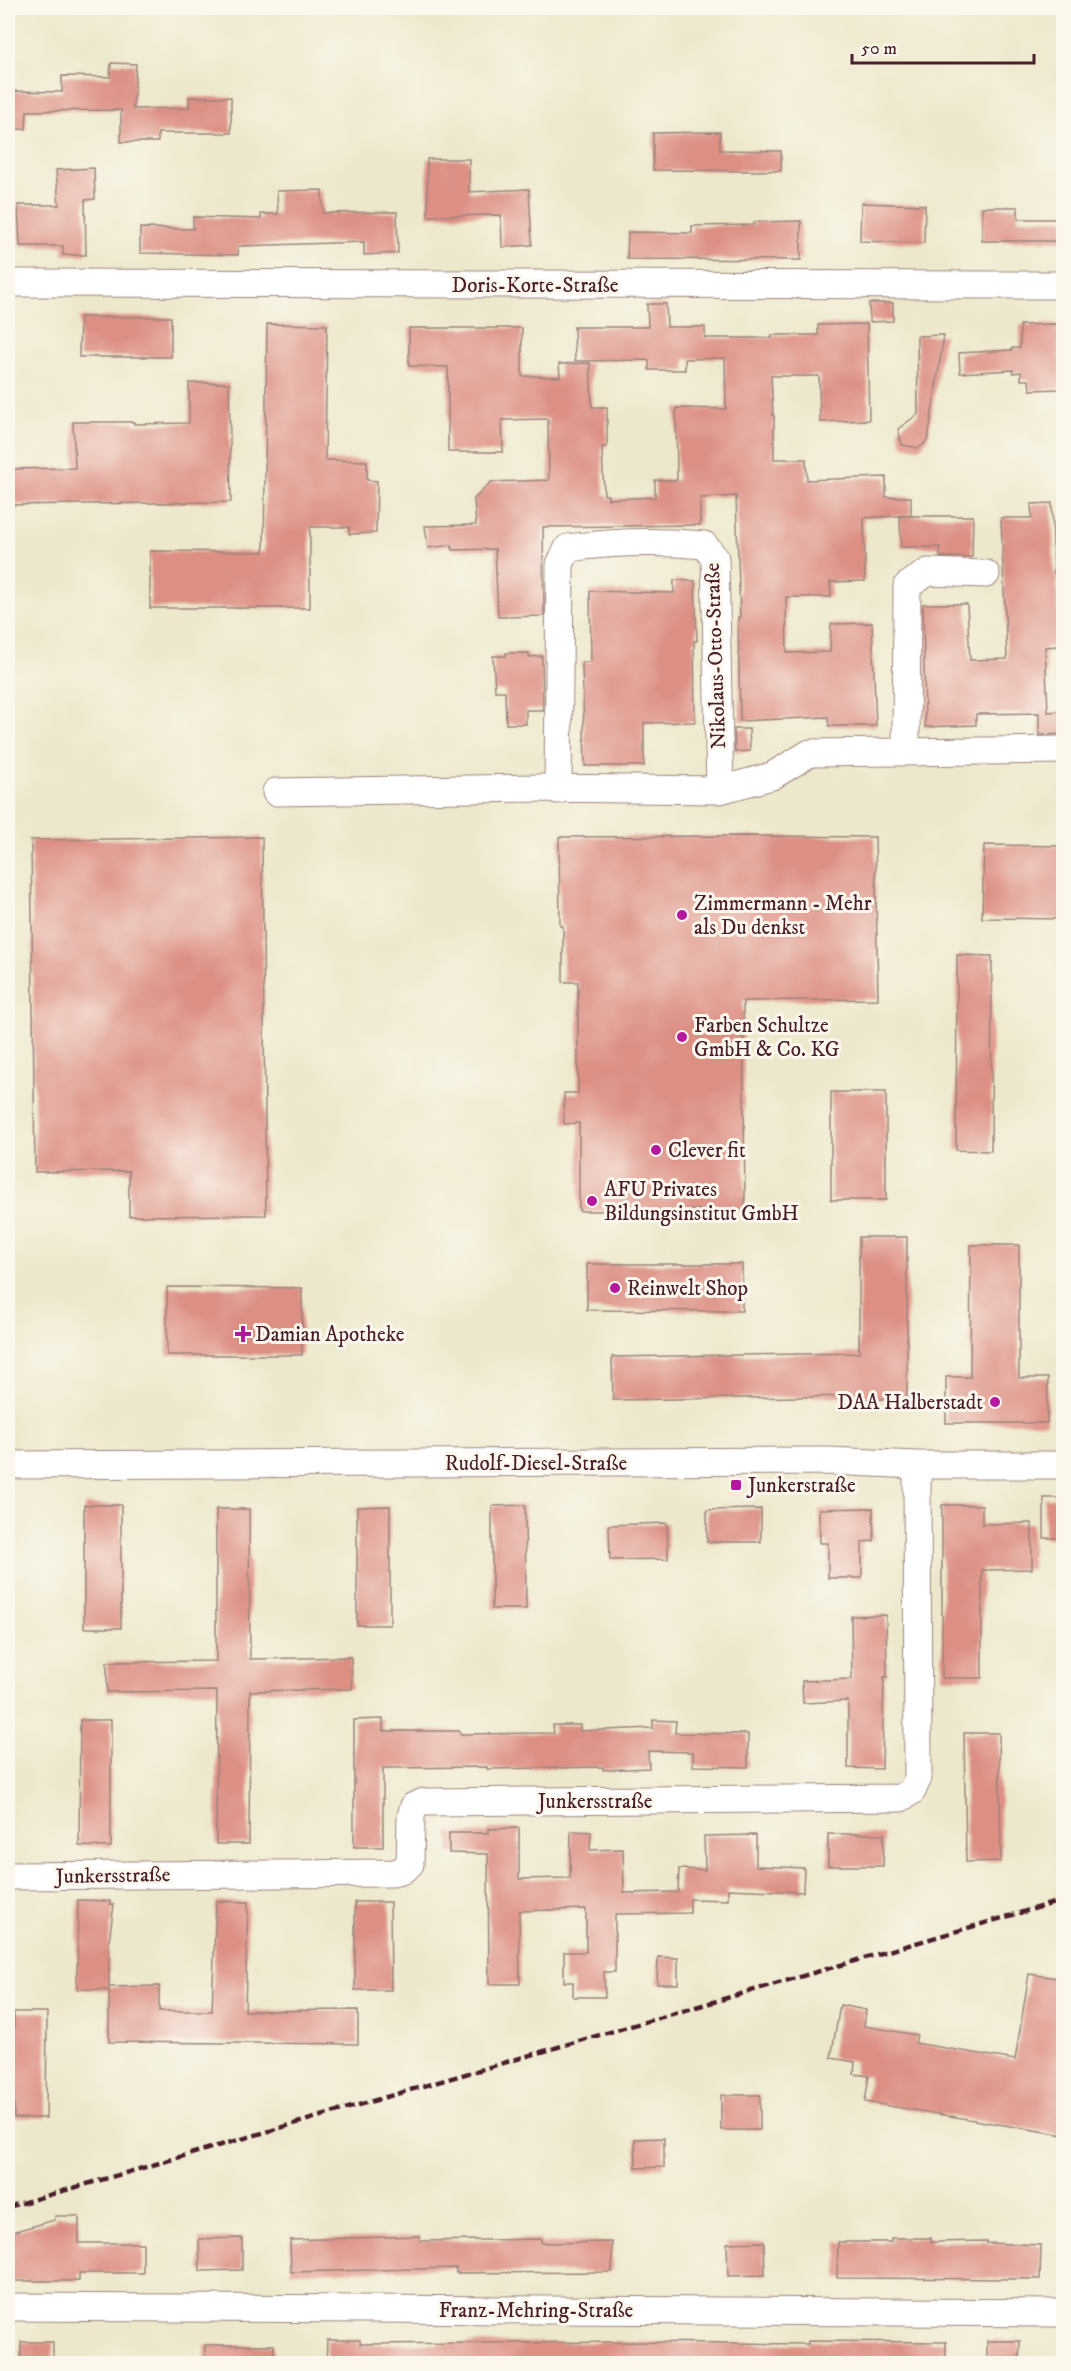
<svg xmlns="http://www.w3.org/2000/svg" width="1071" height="2371" viewBox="0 0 1071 2371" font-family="'IM FELL DW Pica',serif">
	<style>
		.building { fill: #dd8f84 }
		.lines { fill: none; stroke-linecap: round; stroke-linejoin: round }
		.minor-casing { stroke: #9c847c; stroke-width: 29 }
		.minor { stroke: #fff; stroke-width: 27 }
		.rail { stroke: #4a1f2b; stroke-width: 4.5; stroke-dasharray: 9 4.5; stroke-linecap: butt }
		.poi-dot { fill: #b5179e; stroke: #fbf7ec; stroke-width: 2 }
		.labels { text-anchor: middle; stroke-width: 6; stroke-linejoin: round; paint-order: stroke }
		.street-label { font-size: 21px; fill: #4a1f2b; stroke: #fbf7ec }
		.poi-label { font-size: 21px; fill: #4a1f2b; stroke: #fbf7ec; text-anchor: start }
	</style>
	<rect width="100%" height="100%" fill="#fbf7ec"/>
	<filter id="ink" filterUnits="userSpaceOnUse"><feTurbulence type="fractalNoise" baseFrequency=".0167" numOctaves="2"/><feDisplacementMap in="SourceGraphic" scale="12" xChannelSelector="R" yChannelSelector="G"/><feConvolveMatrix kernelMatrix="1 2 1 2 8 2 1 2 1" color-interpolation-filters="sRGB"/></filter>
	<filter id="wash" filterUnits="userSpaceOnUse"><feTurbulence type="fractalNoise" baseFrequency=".008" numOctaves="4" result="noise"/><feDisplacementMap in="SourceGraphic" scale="24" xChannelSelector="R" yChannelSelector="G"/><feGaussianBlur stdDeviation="1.35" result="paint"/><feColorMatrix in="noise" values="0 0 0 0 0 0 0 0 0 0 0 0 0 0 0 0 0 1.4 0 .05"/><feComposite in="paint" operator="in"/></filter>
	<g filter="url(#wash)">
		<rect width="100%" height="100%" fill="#ede8cc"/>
		<g id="blocks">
			<path class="building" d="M111,63l25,1 -3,45 56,-1v-11h42v36h-73v9h-37v-32l-94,1 -1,18h-18v-38l54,1v-16l48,1z
				M720,132v18l61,1v20l-128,-1v-37z
				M427,159h42v33l60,-3 3,56 -30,2 -1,-32 -73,1z
				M94,168l1,31 -10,1 1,55h-23v-9h-43l-2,-41h41l-3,-35z
				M322,190l1,23 74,-1 1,41 -34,2v-13l-126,4v9l-98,-2v-25l53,1v-12l68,2v-5h17l-1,-23z
				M861,203l64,2 -1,38 -64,-2z
				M982,207h36v12h46v22h-82z
				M801,221v39l-174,-1 1,-27 64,1v-7l62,-1v-3z
				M869,303h24v18l-23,1z
				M647,304h19l1,23h38v11h67v-3h46v-10l49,-1 2,96 -49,2 -1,-46h-48l2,40h1v43h32l1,21 79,-3v20h25v18l-47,3 1,63 -35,1 1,15h-45l1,56 43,-1 1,-28 41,-1 4,103h-47l-1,-9 -88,4 -2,-104h2l-4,-121 -36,2v27l-157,2 1,89 -46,1 -3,-68 -43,1v-5l-24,3 -3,-22 51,-1 -2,-26 17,-17 58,-2 -1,-61 -46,1 1,32h-55v-85l-39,-1v-38h113v48l38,1 -1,-13 31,-1 2,44h15v40h-5l2,48h4v4l47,-2v-17h22l-1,-72 50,1 -1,-51 -40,1v11h-36v-10l-74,1 -1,-34h74z
				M80,317h91v40h-92z
				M267,324l60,1 -2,135 42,1v19l10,1 -1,52 -27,1v-7h-39v81h-160v-57l114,1z
				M1058,324l3,65 -31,1 -1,-10h-8v-8l-8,1v-3l-53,3 -1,-20 53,-3v-2h8v-23z
				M944,335l-16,104 -6,7 -4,2 -16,-3 -4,-16 20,-15 -1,-78z
				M189,383h40l2,119 -223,3v-36l67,-1 -2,-46h61v2l55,-1z
				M1052,503l2,70h3l2,73 -14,1 3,65 16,-1v23l-25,1v-22l-63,1v11l-51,2 -2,-123h44l3,56 37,-1 -6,-141h31l-1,-14z
				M900,516h73l-1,41h-32v-10h-39z
				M674,580l21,1 2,60h-3l1,81 -51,1v43h-59l-3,-104h9l-1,-71 84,2z
				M506,653h23v4l13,-1 1,54h-17v14h-20l-1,-33h-10l-2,-35h13z
				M734,729h15l1,22 -15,1z
				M742,836l133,1 3,162 -135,2 2,209 -166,1v-88l-15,1v-31h14v-111h-15v-56h-3l-1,-89z
				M262,837l4,378 -137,1v-45l-94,1 -4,-332z
				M984,845l80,1v73l-82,-1z
				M957,955l35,1 -1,195 -35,-1z
				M831,1092h55v108h-55z
				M859,1237h48v162h-48v-3l-246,4 -1,-43 247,-4z
				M971,1245h48v133h29l-1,45h-101v-46h24z
				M587,1264h155v47l-155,-1z
				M167,1287l135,1v67h-135z
				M1044,1498h20v40h-20z
				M84,1505h37v123h-37z
				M525,1505l1,104h-34v-103z
				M942,1505h40v19l50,-1v46l-50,1v108h-40z
				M390,1506v119h-33v-118z
				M873,1508l1,33 -12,1v36h-34v-35h-8l-1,-34z
				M216,1509h33l1,150 101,-2 1,32 -102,2 -1,153h-33l1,-153 -110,1v-30l109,-1z
				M761,1509v33h-54v-32z
				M667,1523l1,36 -58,1 -1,-35z
				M886,1615l1,62h-3l-2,92 -34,-1v-67l-45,2 -1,-22 50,-2 -1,-63z
				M383,1719v12h77v3l94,-1 -1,-8h27v6l73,-3v-8l23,1 -1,12 73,1v33l-55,-1v-14l-45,-1 1,17 -46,2v-3l-116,2v-2l-104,1v79h-29v-127z
				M80,1720h31v127l-32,-1z
				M964,1733h35l2,128 -35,1z
				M519,1828v51l51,-1 1,-47 20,1 -1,18 33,-1 1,44 54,-1 1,-23 26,1 -1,-34 52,-1v31l48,2 -1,24 -75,-3v11l-38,-1v14l-75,1v58h-11l1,25h-32v-15h-9v-30h22v-43l-67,2 1,73h-31l-1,-130 -39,-1v-20h39v-4z
				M828,1834h56l-1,32h-55z
				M78,1900l32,1v3l4,1 -5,36v49l-32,-1z
				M216,1901l32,1 -3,109 113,-1v34l-249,-2v-55l50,-1v25h53z
				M355,1902h35l1,88h-36z
				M658,1957l20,1v26h-21z
				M1029,1974l35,5v156l-199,-33 4,-26 -15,-2 1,-12 -24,-4 9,-53 26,5 -2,16 53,9 -2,8 100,17z
				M14,2012h33l-1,106h-32z
				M721,2095h39v35h-39z
				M664,2138v29l-28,1 -1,-29z
				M55,2216h24v27h64v30h-64v8h-71v-48l47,-13z
				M420,2236v5l121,-2v4l71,-1v30l-156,1v-5l-165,4 -1,-32z
				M242,2238v32l-42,1 -1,-32z
				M891,2238h40v4l56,-1v2l54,2 -1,34 -203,-1 1,-36h53z
				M764,2242l1,33 -37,1 -1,-33z
				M327,2340h33v4l273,-2 175,2v-3l138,1v22h-620z
				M987,2341h33l-1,23h-32z
				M21,2342h32v22h-32z
				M205,2345h69v19h-69z"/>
		</g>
	</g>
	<g filter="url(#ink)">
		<use href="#blocks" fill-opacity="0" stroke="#9c847c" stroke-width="1.5"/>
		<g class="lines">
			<defs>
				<path id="minor" d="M8,283l1056,2
					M906,751l1,-165 21,-14 58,2
					M558,790l2,-226 8,-16c44,-6 92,-7 136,-3l11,13 5,232
					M276,792l265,-4 179,2 52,-14 38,-23 254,-3
					M8,1465l820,-4 89,4h147
					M8,1876l385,-3 8,-2 9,-7 1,-48 3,-10 10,-4 477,-4 11,-7 6,-13 -1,-313
					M8,2307l1056,6"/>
			</defs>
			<use href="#minor" class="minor-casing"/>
			<use href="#minor" class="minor"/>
			<path class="rail" d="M8,2207l1056,-307"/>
		</g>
	</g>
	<g class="poi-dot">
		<circle cx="682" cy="915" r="6"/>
		<circle cx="682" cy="1037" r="6"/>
		<circle cx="656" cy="1150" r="6"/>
		<circle cx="592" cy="1201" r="6"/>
		<circle cx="615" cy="1288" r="6"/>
		<path d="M240 1325h6v6h6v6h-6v6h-6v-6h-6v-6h6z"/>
		<circle cx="995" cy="1402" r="6"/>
		<rect x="730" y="1479" width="12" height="12" rx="3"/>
	</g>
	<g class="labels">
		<g class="street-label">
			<text x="535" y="292">Doris-Korte-Straße</text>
			<text transform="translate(715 656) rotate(-92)" y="7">Nikolaus-Otto-Straße</text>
			<text x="536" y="1470">Rudolf-Diesel-Straße</text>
			<text x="595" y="1808">Junkersstraße</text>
			<text transform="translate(113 1875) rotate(-1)" y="7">Junkersstraße</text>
			<text x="536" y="2317">Franz-Mehring-Straße</text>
		</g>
		<g class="poi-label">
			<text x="694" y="910">Zimmermann - Mehr<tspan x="694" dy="24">als Du denkst</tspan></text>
			<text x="694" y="1032">Farben Schultze<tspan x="694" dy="24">GmbH &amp; Co. KG</tspan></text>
			<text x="668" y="1157">Clever fit</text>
			<text x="604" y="1196">AFU Privates<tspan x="604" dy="24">Bildungsinstitut GmbH</tspan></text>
			<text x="627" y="1295">Reinwelt Shop</text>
			<text x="255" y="1341">Damian Apotheke</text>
			<text x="983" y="1409" text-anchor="end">DAA Halberstadt</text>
			<text x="748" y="1492">Junkerstraße</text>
		</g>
	</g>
	<rect width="1071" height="2371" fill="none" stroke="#fbf7ec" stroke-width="30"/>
	<path d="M852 54v9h182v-9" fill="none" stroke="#4a1f2b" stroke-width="3"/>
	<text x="861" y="54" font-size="18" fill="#4a1f2b" stroke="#fbf7ec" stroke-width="4.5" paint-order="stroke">50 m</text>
</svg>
